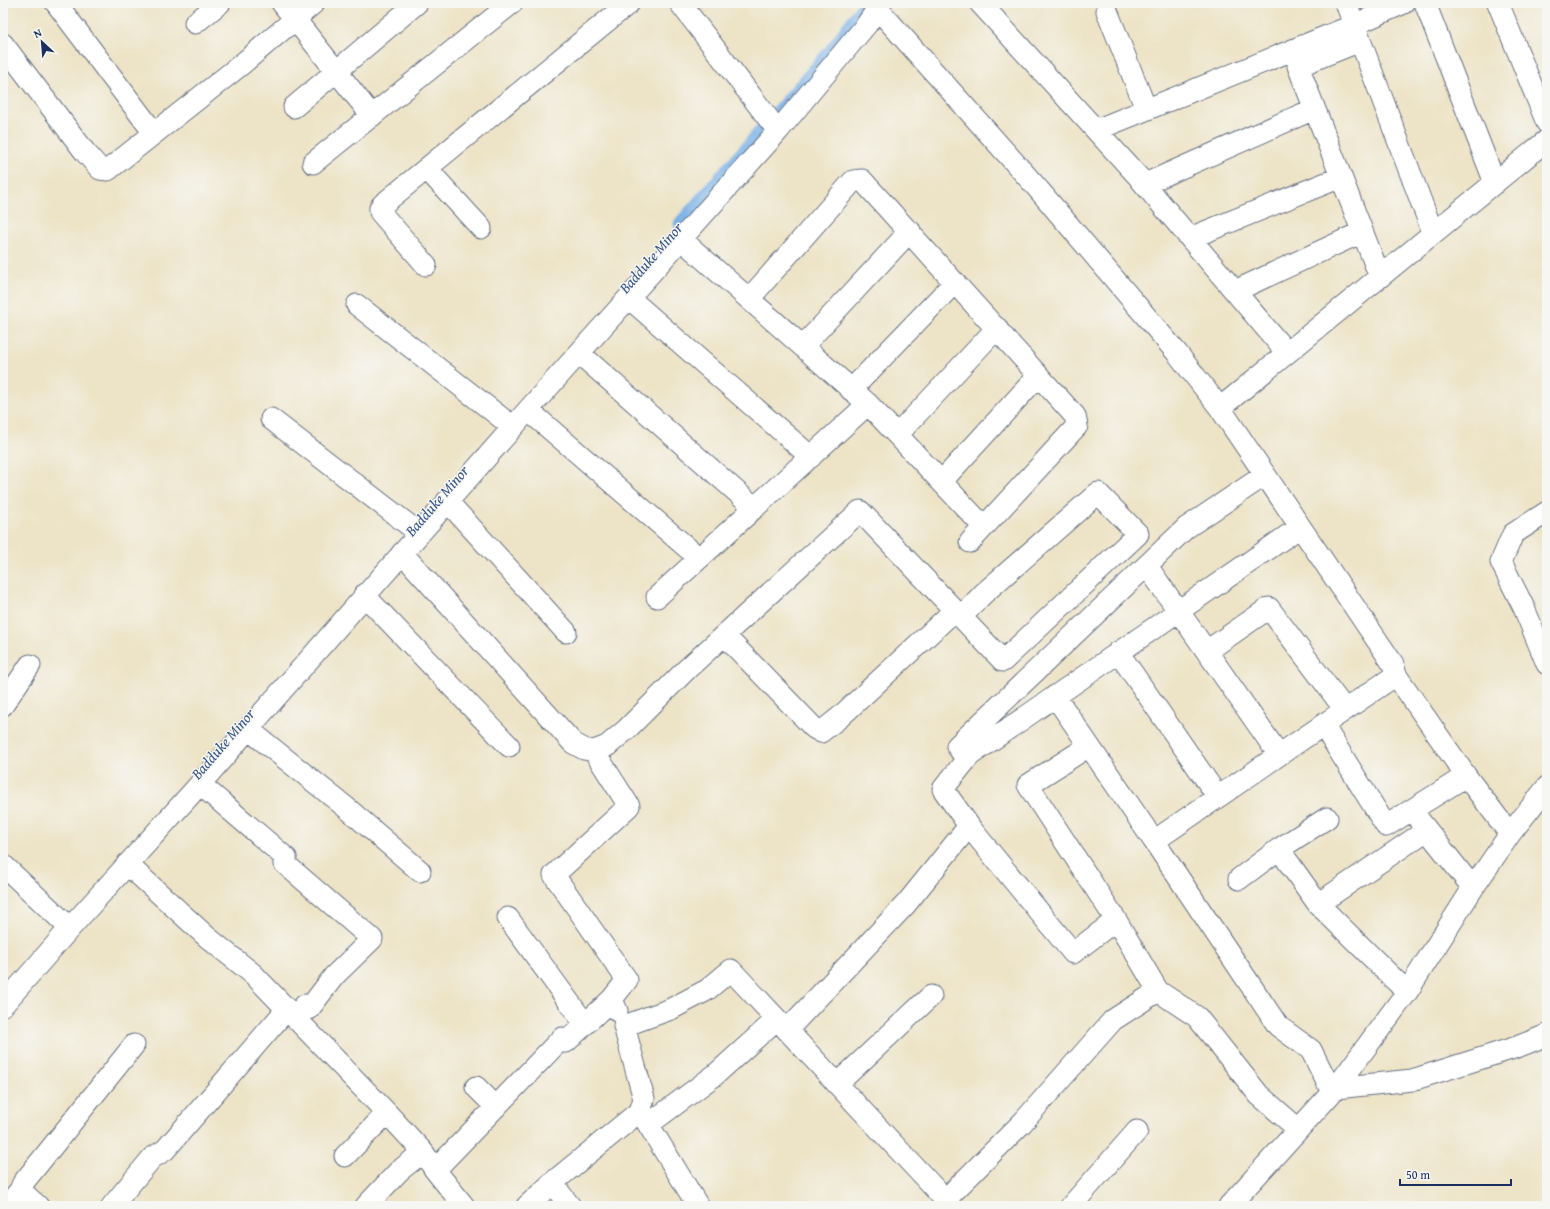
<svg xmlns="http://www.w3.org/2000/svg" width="1550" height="1209" viewBox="0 0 1550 1209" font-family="'Gentium Book Plus',serif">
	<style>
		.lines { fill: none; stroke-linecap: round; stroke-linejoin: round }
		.canal { stroke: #78b0e7; stroke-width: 15 }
		.minor-casing { stroke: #646e82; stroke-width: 23 }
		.minor { stroke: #fff; stroke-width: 21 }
		.labels { text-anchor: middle; stroke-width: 3; stroke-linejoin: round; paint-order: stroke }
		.water-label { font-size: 15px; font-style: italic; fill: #375687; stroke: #f6f6f2 }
	</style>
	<rect width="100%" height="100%" fill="#f6f6f2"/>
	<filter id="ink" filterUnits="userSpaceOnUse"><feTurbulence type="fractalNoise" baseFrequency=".025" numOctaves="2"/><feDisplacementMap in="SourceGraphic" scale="8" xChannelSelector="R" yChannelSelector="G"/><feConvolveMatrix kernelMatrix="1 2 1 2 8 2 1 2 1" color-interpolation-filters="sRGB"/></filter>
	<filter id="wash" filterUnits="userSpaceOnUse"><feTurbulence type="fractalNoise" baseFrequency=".012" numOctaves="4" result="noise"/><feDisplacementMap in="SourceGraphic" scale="16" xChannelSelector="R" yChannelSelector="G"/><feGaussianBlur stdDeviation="0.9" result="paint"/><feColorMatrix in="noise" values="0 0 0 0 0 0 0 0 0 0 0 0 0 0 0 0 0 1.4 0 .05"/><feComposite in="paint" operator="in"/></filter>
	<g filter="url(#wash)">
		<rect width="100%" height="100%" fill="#ede3c6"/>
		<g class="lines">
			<path class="canal" d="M681,224l150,-172 36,-49"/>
		</g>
	</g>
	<g filter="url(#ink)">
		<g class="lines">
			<defs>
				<path id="minor" d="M56,3l98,130
					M282,3l90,113
					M680,3l98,128
					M980,3l165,181 169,-75
					M1346,3l87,230
					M1425,3l70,180
					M1498,3l49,120
					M877,8l162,182 138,163 43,55 173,256 3,11 70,101 44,58
					M1107,11l39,98
					M195,23l25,-20
					M1360,41l-62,25 82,211
					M3,44l82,108 15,17 8,1 134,-106 72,-61
					M294,107l123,-104
					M1096,130l258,-105 50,-22
					M313,163l199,-160
					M427,169l54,59
					M1140,179l147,174
					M1190,238l151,-61
					M682,240l186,164 116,123
					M426,265l-46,-53v-4l2,-3 247,-202
					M1235,291l127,-59
					M629,298l182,159
					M749,299l104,-118 9,-1 213,236 2,10 -107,116
					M357,305l156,122
					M803,346l107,-115
					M579,353l176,155
					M851,390l104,-108
					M1220,408l327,-268
					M528,410l171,148
					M271,419l148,114
					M898,434l99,-106
					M1265,475l-79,53 -229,218 9,12 334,-231
					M942,481l96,-105
					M447,501l119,131
					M1547,512l-34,22 -12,28 23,46 23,56
					M402,553l171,190 11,6 10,2 13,-5 20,-17 60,-60 173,-158 143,150 135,-127 -40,-41 -115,101 -22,23
					M1147,566l132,189 117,-80
					M364,595l145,151
					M657,597l211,-193
					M724,635l90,93 7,4 19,-15 115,-107
					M1207,651l62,-43 76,102
					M1118,652l100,145 61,-42
					M1055,696l99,145 64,-44
					M3,705l27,-40
					M1323,725l63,101 80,-50
					M248,729l100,80 72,62
					M594,751l35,55 -75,69 73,105 -15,19
					M971,754l-28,35 29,41 101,123 43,-33 -88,-135 61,-39
					M200,784l86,74 -2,5 88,76 -38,37 -25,33 -4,-4 -11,12
					M1419,820l54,68
					M1154,841l124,185 33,24 21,42
					M1279,849l48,-31
					M127,864l80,73 46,37 134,139
					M3,865l67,63
					M1239,879l40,-30 39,55
					M508,918l77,106
					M1158,991l39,26 62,78 39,34
					M1407,992l-89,-88 109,-74
					M3,1005l67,-77 130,-144 328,-374 250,-279 89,-107 14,-21
					M787,1030l119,-126 63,-78
					M837,1084l94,-88
					M476,1087l20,20
					M1336,1088l76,-8 105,-33 30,-12
					M649,1124l66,-49 62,-56
					M345,1156l42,-43 36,39
					M435,1170l127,-132 4,4 46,-43 5,12
					M20,1190l3,-7 111,-138
					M945,1200l78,-78 90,-102 45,-29 -42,-71
					M7,1206l13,-16 18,16
					M112,1206l40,-48 13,-8 122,-141
					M366,1206l33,-35 24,-19 12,18 29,36
					M527,1206l25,-23
					M570,1206l-18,-23 88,-72
					M698,1206l-58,-95 4,-12 -20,-73 47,-17 36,-19 24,-20 220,236
					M1071,1206l66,-75
					M1229,1206l107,-118 71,-96 66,-104 37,-54 37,-47"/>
			</defs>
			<use href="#minor" class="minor-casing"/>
			<use href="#minor" class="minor"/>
		</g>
	</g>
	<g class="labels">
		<g class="water-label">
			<text transform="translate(651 258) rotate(-49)" y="5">Badduke Minor</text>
			<text transform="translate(437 501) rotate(-49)" y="5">Badduke Minor</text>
			<text transform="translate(223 744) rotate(-49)" y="5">Badduke Minor</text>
		</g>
	</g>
	<rect width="1550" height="1209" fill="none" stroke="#f6f6f2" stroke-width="16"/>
	<g transform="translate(42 42) rotate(334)" stroke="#f6f6f2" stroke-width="3" paint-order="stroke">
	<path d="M0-3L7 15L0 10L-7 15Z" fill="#1b2f5e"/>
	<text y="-6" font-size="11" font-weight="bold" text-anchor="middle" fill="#1b2f5e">N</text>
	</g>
	<path d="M1400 1179v6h111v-6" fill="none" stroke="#1b2f5e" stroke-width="2"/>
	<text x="1406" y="1179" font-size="12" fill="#1b2f5e" stroke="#f6f6f2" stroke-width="3" paint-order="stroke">50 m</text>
</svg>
